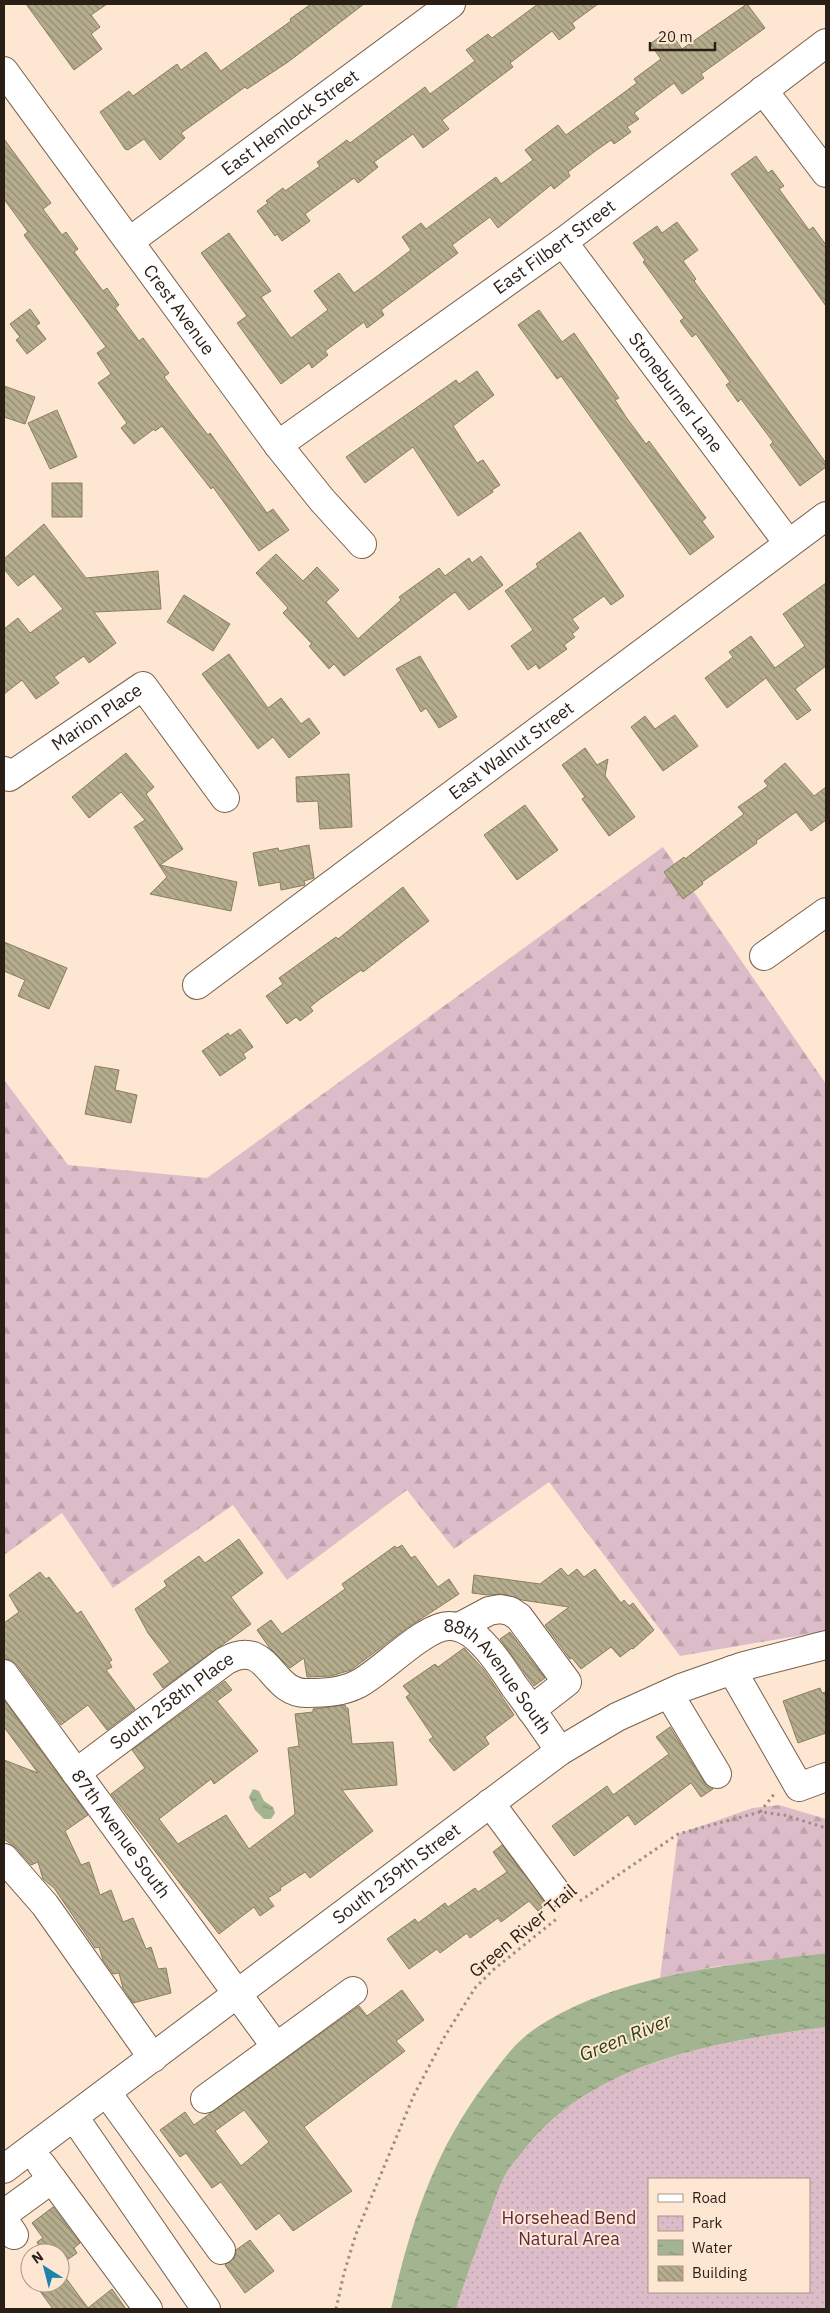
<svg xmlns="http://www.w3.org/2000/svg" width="830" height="2313" viewBox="0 0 830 2313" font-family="'IBM Plex Sans',sans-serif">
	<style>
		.forest { fill: url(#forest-firs) }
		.park { fill: url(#park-dots); fill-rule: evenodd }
		.water { fill: url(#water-ripples) }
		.building { fill: url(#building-back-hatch); stroke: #877f60; fill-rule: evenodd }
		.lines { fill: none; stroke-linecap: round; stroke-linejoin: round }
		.minor-casing { stroke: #79604b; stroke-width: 30 }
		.path { stroke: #9f8e7f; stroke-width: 3; stroke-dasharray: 2.5 4; stroke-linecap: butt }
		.minor { stroke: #fff; stroke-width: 28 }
		.labels { text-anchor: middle; stroke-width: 4; stroke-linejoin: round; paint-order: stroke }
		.street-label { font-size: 18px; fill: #291f16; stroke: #fde6d2 }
		.park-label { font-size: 18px; fill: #5d2840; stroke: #fde6d2 }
		.water-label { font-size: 19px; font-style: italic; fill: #2d450e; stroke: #fde6d2 }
	</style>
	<defs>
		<pattern id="forest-firs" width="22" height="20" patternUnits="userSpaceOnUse" patternTransform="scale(1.25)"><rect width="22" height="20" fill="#dcbcc8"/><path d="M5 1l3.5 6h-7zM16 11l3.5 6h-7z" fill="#bda1ab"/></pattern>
		<pattern id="park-dots" width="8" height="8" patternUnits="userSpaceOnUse" patternTransform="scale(1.25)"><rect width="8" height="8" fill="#dcbcc8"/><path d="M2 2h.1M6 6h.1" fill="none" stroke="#bda1ab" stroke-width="1.8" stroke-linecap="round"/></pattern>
		<pattern id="water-ripples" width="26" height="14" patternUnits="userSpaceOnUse" patternTransform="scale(1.25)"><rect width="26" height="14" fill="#a2b490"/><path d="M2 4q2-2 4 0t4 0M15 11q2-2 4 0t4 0" fill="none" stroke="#849275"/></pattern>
		<pattern id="building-back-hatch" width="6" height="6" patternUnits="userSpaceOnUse" patternTransform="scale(1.25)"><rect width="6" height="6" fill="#b5ad8d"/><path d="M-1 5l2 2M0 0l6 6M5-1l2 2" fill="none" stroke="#938c72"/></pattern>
	</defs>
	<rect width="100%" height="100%" fill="#fde6d2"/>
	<path class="forest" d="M663,847l163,237v547l-146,25 -131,-174 -95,67 -47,-59 -120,90 -54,-75 -120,83 -51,-75 -58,42v-475l64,85 139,13z
		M779,1805l47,14v134l-113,14 -53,11 18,-144 75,-26z"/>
	<path class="park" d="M826,2027v282h-370c10,-32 21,-62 33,-93 5,-13 9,-27 15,-39 5,-10 14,-19 20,-27 70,-90 197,-109 302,-123zM649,2179h160v113h-160z"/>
	<path class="water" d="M253,1789l6,2 5,10 9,6 2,6 -4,6h-7l-9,-9 -6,-13z
		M826,1953v74c-105,14 -232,33 -302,123 -6,8 -15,17 -20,27 -6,12 -10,26 -15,39 -12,31 -23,61 -33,93h-65c20,-86 42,-156 96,-228 14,-19 29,-40 49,-53 83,-55 194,-63 290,-75z"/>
	<path class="building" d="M26,4h81l-16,11 9,12 -9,7 11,15 -28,21z
		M311,4h53l-76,58 -41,27 -2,-2 -64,46 4,5 -25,22 -16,-21 -16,11 -3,-1 -25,-37 29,-21 4,5 44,-32 4,6 25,-18 15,19 70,-50 -1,-2z
		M538,4h60l-26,19 3,5 -16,12 -7,-9 -42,32 3,4 -71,53 7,9 -26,19 -10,-14 -39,28 4,5 -20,16 -4,-5 -49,36 5,7 -28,20 -5,-7 -2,2 -18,-25 11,-8 -2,-2 17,-13 2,3 35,-25 -3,-4 30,-22 3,3 75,-56 5,7 45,-33 -9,-11 22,-16 4,4z
		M747,4l18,24 -64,46 3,4 -22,16 -8,-11 -40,30 5,6 -12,8 4,5 -17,12 -3,-4 -17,12 -26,20 2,4 -16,13 -3,-4 -53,43 -8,-11 -38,28 6,8 -77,57 3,5 -17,13 -3,-6 -39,29 3,4 -16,13 -3,-5 -28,21 -44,-61 10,-7 -46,-63 28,-20 42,58 -10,6 30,41 37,-28 -14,-19 25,-18 15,20 26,-19 31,-24 -9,-13 19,-14 5,6 70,-52 5,7 32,-24 -8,-10 33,-25 8,10 71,-52 -3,-4 27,-20 -11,-15 19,-14 13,19z
		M4,139l47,64 -8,6 19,26 4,-3 12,17 -4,3 29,39 4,-3 12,17 -4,3 24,33 4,-3 26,35 -5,4 30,40 14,18 2,-2 57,80 6,-4 16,21 -30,21 -46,-64 -2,2 -49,-63 -7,5 -1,-2 -20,15 -13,-16 6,-5 -29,-40 13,-9 -14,-21 9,-6 -82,-112 4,-3 -24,-33z
		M756,156l12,17 4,-3 12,16 -5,3 30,41 4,-3 13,18v61l-95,-132z
		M677,222l21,28 -15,11 13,18 -2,2 132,182v4l-26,19 -30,-41 3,-3 -32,-43 -3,3 -12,-17 4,-3 -34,-48 -4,3 -12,-16 4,-3 -41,-56 2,-2 -12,-17 24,-17 5,7z
		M30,309l10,14 -4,3 10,13 -19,15 -11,-14 4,-3 -10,-13z
		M539,310l23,32 12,-9 45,65 -4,2 11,17 20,27 3,-3 57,77 -4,3 12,16 -24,18 -129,-179 -4,3 -39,-54z
		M477,371l17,24 -41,31 24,37 6,-3 17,25 -8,5 1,2 -35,24 -45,-69 -48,36 -19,-26 110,-77 3,4z
		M4,386l31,11 -10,27 -21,-7z
		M57,410l20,47 -27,12 -22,-46z
		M52,483h30v34h-30z
		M44,524l42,54 72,-7 3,38 -67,3 22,31 -27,20 -5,-7 -30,21 5,6 -23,16 -14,-19 -18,14v-65l14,-11 12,15 33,-24 -29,-35 -16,12 -14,-17v-10z
		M580,532l44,64 -13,9 -7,-9 -32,23 7,9 -7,6 3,3 -11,8 3,4 -28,20 -3,-5 -8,6 -17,-24 22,-16 -28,-39 33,-24 -2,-3z
		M276,554l27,27 14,-14 22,23 -13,12 32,37 43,-39 -2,-3 40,-29 6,8 24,-18 3,5 9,-7 22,29 -34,25 -14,-18 -111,84 -10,-12 -5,5 -20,-23 3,-2 -29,-31 5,-5 -32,-35z
		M826,583v83l-31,23 16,21 -14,10 -31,-42 -39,30 -22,-30 28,-21 -4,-5 22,-16 24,32 30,-22 -22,-32z
		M184,595l46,29 -17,27 -46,-29z
		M229,654l39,54 13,-10 20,26 8,-6 11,15 -31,25 -16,-21 -15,12 -56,-75z
		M420,656l37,61 -18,11 -13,-20 -5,4 -25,-43z
		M675,715l23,31 -35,25 -32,-44 14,-11 10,13z
		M585,748l12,17 11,-6 -3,17 30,41 -26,19 -27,-37 3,-2 -23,-32z
		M126,753l28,34 -8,7 37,55 -23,16 77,17 -6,29 -81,-17 17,-17 -33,-50 11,-7 -24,-28 -32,26 -17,-21z
		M785,763l29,33 12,-9v33l-15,11 -15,-19 -40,29 1,2 -55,39 1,2 -20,15 -19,-27 20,-15 1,2 59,-45 -6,-7 30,-21 -4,-5z
		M349,774l3,53 -32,2 -2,-28 -21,1 -1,-25z
		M525,805l33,45 -41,30 -33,-45z
		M309,845l5,33 -10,3 1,4 -24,5 -1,-8 -21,4 -6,-33 25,-5 1,3z
		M403,887l26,34 -66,51 -2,-2 -41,29 -10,8 3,4 -13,10 -4,-4 -9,7 -21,-28 17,-12 -4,-6 57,-41 2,2z
		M4,942l63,26 -18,41 -31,-13 7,-16 -21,-9z
		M240,1029l13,18 -10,7 3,4 -26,18 -18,-25 26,-18 2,3z
		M95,1066l24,4 -4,20 22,5 -6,28 -46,-9z
		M239,1539l24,34 -32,24 20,27 -88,64 -10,-14 17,-12 -22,-29 -13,-24 32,-23 -3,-5 35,-25 6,7z
		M402,1545l9,13 4,-2 23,31 11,-8 10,15 -52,34 -56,42 -20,6 -24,1 -3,-19 -14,10 -21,-21 -12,-17 14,-10 11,14 63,-45 -3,-5 53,-38 2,2z
		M561,1568l7,8 9,-7 7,8 11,-8 26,34 3,-3 5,6 4,-3 21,27 -21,19 -1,-1 -12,9 -9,-10 -30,22 -9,-11 -2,1 -25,-34 24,-18 -47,-7 -19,-6 -15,1 -16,-2 2,-18 66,9z
		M40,1572l6,7 3,-2 28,37 4,-3 31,49 -3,2 3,5 -6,3 29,39 -28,21 -19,-25 -27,20 -44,-60 -6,-5 -7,-1v-36l15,-11 -10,-17z
		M510,1632l35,46 -11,8 -34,-47z
		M464,1648l20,22 30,45 -29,22 4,7 -35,27 -25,-31 4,-3 -27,-40 4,-3 -7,-8 32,-22 3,3z
		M225,1681l7,9 -15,11 41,50 -44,33 -3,-5 -52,40 19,25 48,-29 23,34 46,-35 -7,-66 11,-2 -4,-32 18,-2v-3l32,-4 1,3h2l4,36 41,-2 4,43 -55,5 31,41 -63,47 -5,-6 -25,16 1,2 -13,8 6,8 -14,10 -6,-9 -35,27 -108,-140 34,-26 -13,-18z
		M820,1688l2,5 4,-1v41l-28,10 -15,-42z
		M4,1700l84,115 -23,16 16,34 8,-3 11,33 11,-5 12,32 10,-4 13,31 5,-2 7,22 8,-1 5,25 -38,10 -10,-15 -4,-15 -6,1 -10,-14 -4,-13 -4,1 -41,-60 -11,-9 -5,-17 -7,3 -15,-17 -12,-9v-79l34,13 -34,-46z
		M670,1727l34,55 9,7 -12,8 -10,-14 -56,42 -7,-10 -54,41 -22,-30 55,-40 6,9 56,-41 -13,-17z
		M502,1845l45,59 -9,7 -9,-10 -28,21 -3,-4 -28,20 -3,-5 -27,20 -3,-4 -28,20 -22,-30 28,-20 3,4 27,-20 3,4 27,-19 3,4 29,-20 -14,-20z
		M402,1990l22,30 -28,21 9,10 -101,76 48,64 -59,40 -14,-18 -23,17 -35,-48 -9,6 -26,-35 -6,4 -20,-27 25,-18 9,13 165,-119 8,10zM244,2110l25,32 -28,24 -26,-35z
		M53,2207l27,36 -6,5 3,5 -17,12v-12h-24l5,-4 -4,-7 6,-4 -11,-15z
		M250,2240l24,31 -29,22 -20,-28 10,-8 1,-7z
		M30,2257v20l-9,-13z
		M60,2270l28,38 24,-19 14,20h-73l-19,-26h26z"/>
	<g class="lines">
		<defs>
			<g id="minor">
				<path id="s1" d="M4,71l274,374 44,55 40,44"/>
				<path d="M763,90l63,83"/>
				<path id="s2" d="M130,241l321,-237"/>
				<path id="s3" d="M563,242l225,301"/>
				<path id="s4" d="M278,445l285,-203 263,-199"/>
				<path id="s5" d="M4,771l5,6 134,-91 82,112"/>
				<path d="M764,956l62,-44"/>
				<path id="s6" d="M197,985l629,-469"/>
				<path d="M459,1627l30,-16 11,-2 10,2 9,6 48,65 -36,28"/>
				<path d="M732,1670l67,117 27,-10"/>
				<path id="s7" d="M4,1674l272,373"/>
				<path d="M669,1694l48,80"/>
				<path id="s8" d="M76,1773l149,-112c45,-25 44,33 82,32 18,0 35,-1 51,-9 25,-13 67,-59 92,-58 10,0 20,6 27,12 15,14 26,31 37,48 16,21 31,43 46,65"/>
				<path d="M490,1803l66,89"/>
				<path d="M4,1858l41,47 108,153"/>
				<path d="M107,2093l114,157"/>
				<path d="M205,2099l148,-108"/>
				<path d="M74,2117l132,192"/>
				<path id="s9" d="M4,2169l556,-418 57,-34 64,-29 63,-22 82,-21"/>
				<path d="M52,2179l96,130"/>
				<path d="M4,2214l48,-35 -11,-15"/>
				<path d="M4,2220l10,15"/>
			</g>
		</defs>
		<use href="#minor" class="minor-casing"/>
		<path class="path" d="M760,1812l15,-19
			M580,1901l98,-67 82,-22 24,3 42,13
			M336,2309l8,-36 12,-39 58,-139 31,-59 30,-48 18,-18 66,-53"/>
		<use href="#minor" class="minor"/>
	</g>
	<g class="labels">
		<g class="street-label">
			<text dy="6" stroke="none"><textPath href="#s2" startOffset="199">East Hemlock Street</textPath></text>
			<text dy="6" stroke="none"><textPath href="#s4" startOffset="340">East Filbert Street</textPath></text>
			<text dy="6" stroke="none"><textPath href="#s1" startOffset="296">Crest Avenue</textPath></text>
			<text dy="6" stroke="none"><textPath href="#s3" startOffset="188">Stoneburner Lane</textPath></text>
			<text dy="6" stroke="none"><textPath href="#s5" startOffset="114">Marion Place</textPath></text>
			<text dy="6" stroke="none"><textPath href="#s6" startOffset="392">East Walnut Street</textPath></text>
			<text dy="6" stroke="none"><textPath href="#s8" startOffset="516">88th Avenue South</textPath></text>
			<text dy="6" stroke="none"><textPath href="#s8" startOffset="120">South 258th Place</textPath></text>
			<text dy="6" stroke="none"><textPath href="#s7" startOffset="198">87th Avenue South</textPath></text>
			<text dy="6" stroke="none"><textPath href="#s9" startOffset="491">South 259th Street</textPath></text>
			<text transform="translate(523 1931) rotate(-40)" y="6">Green River Trail</text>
		</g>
		<g class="park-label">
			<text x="569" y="2224">Horsehead Bend<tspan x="569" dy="21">Natural Area</tspan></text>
		</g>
		<g class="water-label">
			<text transform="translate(625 2037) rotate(-22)" y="7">Green River</text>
		</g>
	</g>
	<rect width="830" height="2313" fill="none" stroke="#291f16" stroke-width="10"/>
	<rect x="648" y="2178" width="162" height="115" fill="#fde6d2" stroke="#a89687"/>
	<rect x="658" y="2194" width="25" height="8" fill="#ffffff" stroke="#a89687"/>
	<text x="692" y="2203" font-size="15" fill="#291f16">Road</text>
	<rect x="658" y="2216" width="25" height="15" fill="url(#park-dots)" stroke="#a89687"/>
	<text x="692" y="2228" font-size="15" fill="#291f16">Park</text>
	<rect x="658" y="2240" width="25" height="15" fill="url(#water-ripples)" stroke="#a89687"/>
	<text x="692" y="2253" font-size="15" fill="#291f16">Water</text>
	<rect x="658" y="2266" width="25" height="15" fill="url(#building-back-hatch)" stroke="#a89687"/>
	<text x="692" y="2278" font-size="15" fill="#291f16">Building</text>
	<g transform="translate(45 2268) rotate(324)"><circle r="24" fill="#fde6d2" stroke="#a89687"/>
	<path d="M0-4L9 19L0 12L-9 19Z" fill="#1f82ad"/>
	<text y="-8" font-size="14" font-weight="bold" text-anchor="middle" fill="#291f16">N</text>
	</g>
	<path d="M650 42v8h65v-8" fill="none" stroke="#291f16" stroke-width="2.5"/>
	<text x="658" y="42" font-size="15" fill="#291f16" stroke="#fde6d2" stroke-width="4" paint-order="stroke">20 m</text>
</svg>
